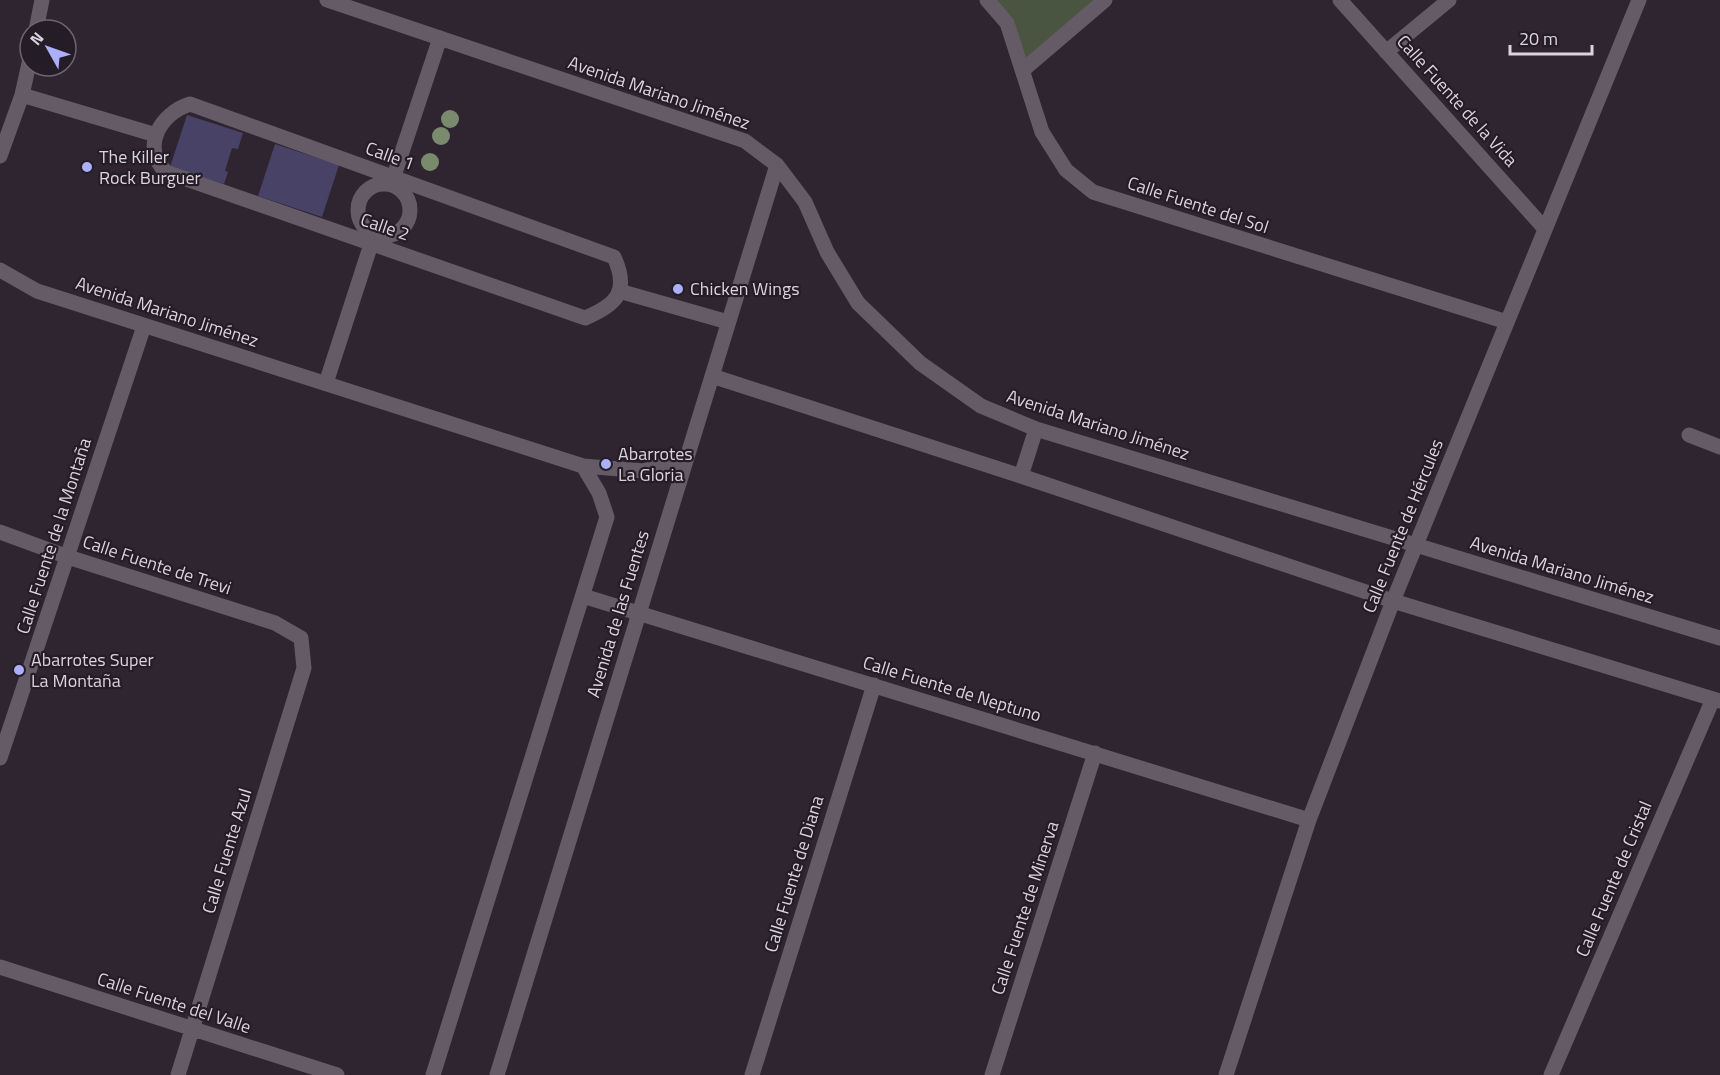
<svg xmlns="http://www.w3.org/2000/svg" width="1720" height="1075" viewBox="0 0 1720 1075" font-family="'Titillium Web',sans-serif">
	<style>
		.green { fill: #495540 }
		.building { fill: #474266 }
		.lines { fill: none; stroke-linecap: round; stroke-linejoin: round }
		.service { stroke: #655b67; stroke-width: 15 }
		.minor { stroke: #655b67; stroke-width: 15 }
		.tertiary { stroke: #655b67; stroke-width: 15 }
		.tree { fill: #7a8a6d }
		.poi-dot { fill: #acaffb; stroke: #241c26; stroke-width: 2 }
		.labels { text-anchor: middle; stroke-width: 4.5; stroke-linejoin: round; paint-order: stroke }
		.street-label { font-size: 18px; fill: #dad4db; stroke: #241c26 }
		.poi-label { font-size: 18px; fill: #dad4db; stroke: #241c26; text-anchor: start }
	</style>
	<rect width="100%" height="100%" fill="#2e2530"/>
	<path class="green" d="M987,0h118l-82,70z"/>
	<path class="building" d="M187,115l56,18 -5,16 -6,-1 -7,23 3,1 -4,12 -54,-17z
		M275,144l64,21 -17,52 -64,-21z"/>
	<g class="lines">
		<path class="service" d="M1689,435l31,12"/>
		<path class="minor" d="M987,0l20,23 35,109 24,38 27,22 414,130
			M1340,0l205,229
			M36,30l6,-30
			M1386,52l63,-52
			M1023,70l82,-70
			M22,95l134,40
			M190,104l424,153c16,35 2,48 -29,61l-419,-146c-26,-25 -5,-59 24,-68z
			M0,156l22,-61 8,-36
			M358 210a26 26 0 1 1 52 0a26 26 0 1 1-52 0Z
			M391,185l49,-147
			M619,291l109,31
			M326,383l48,-148
			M0,532l68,25 207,66 26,15 3,30 -126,407
			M583,596l726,224
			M0,758l144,-432
			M0,967l337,108
			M752,1075l122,-390
			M992,1075l103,-322
			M1226,1075l83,-255 84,-219 246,-601
			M1551,1075l162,-376"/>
		<path class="tertiary" d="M327,0l418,141 32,24 28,37 22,50 31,51 62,60 61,43 55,23 684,209
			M0,270l37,21 546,175 61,5 43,-14
			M712,376l309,100 372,125 327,100
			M1021,476l15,-47
			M433,1075l174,-558 -8,-24 -16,-27
			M497,1075l280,-910"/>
	</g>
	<g class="tree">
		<circle cx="450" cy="119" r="9"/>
		<circle cx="441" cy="136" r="9"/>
		<circle cx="430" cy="162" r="9"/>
	</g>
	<g class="poi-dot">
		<circle cx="87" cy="167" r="6"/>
		<circle cx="678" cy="289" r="6"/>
		<circle cx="606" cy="464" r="6"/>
		<circle cx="19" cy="670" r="6"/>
	</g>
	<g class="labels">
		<g class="street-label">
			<text transform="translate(659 93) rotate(19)" y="6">Avenida Mariano Jiménez</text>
			<text transform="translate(1457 101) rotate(48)" y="6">Calle Fuente de la Vida</text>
			<text transform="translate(390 156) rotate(20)" y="6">Calle 1</text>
			<text transform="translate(1198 205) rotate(18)" y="6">Calle Fuente del Sol</text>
			<text transform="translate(385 227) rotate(19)" y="6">Calle 2</text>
			<text transform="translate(167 312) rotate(18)" y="6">Avenida Mariano Jiménez</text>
			<text transform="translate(1098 425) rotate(18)" y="6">Avenida Mariano Jiménez</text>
			<text transform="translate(1403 526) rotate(-68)" y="6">Calle Fuente de Hércules</text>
			<text transform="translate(54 536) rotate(-72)" y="6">Calle Fuente de la Montaña</text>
			<text transform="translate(157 565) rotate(18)" y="6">Calle Fuente de Trevi</text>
			<text transform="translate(1562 570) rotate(17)" y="6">Avenida Mariano Jiménez</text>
			<text transform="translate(618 614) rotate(-73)" y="6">Avenida de las Fuentes</text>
			<text transform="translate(952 689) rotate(17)" y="6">Calle Fuente de Neptuno</text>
			<text transform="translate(227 851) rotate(-73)" y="6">Calle Fuente Azul</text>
			<text transform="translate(794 874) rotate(-73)" y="6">Calle Fuente de Diana</text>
			<text transform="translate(1614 879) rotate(-67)" y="6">Calle Fuente de Cristal</text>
			<text transform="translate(1025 908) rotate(-72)" y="6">Calle Fuente de Minerva</text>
			<text transform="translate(174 1003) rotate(18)" y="6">Calle Fuente del Valle</text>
		</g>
		<g class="poi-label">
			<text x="99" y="163">The Killer<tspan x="99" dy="21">Rock Burguer</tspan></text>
			<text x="690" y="295">Chicken Wings</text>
			<text x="618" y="460">Abarrotes<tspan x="618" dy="21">La Gloria</tspan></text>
			<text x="31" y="666">Abarrotes Super<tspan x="31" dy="21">La Montaña</tspan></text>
		</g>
	</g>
	<g transform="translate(48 48) rotate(310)"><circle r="28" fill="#241c26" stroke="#6d666e" stroke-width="1.5"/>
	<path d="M0-4.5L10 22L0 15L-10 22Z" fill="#acaffb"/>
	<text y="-9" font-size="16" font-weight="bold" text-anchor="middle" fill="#dad4db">N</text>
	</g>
	<path d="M1510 45v9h82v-9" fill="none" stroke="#dad4db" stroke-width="3"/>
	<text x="1519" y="45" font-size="18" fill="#dad4db" stroke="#241c26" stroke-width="4.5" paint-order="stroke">20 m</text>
</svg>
